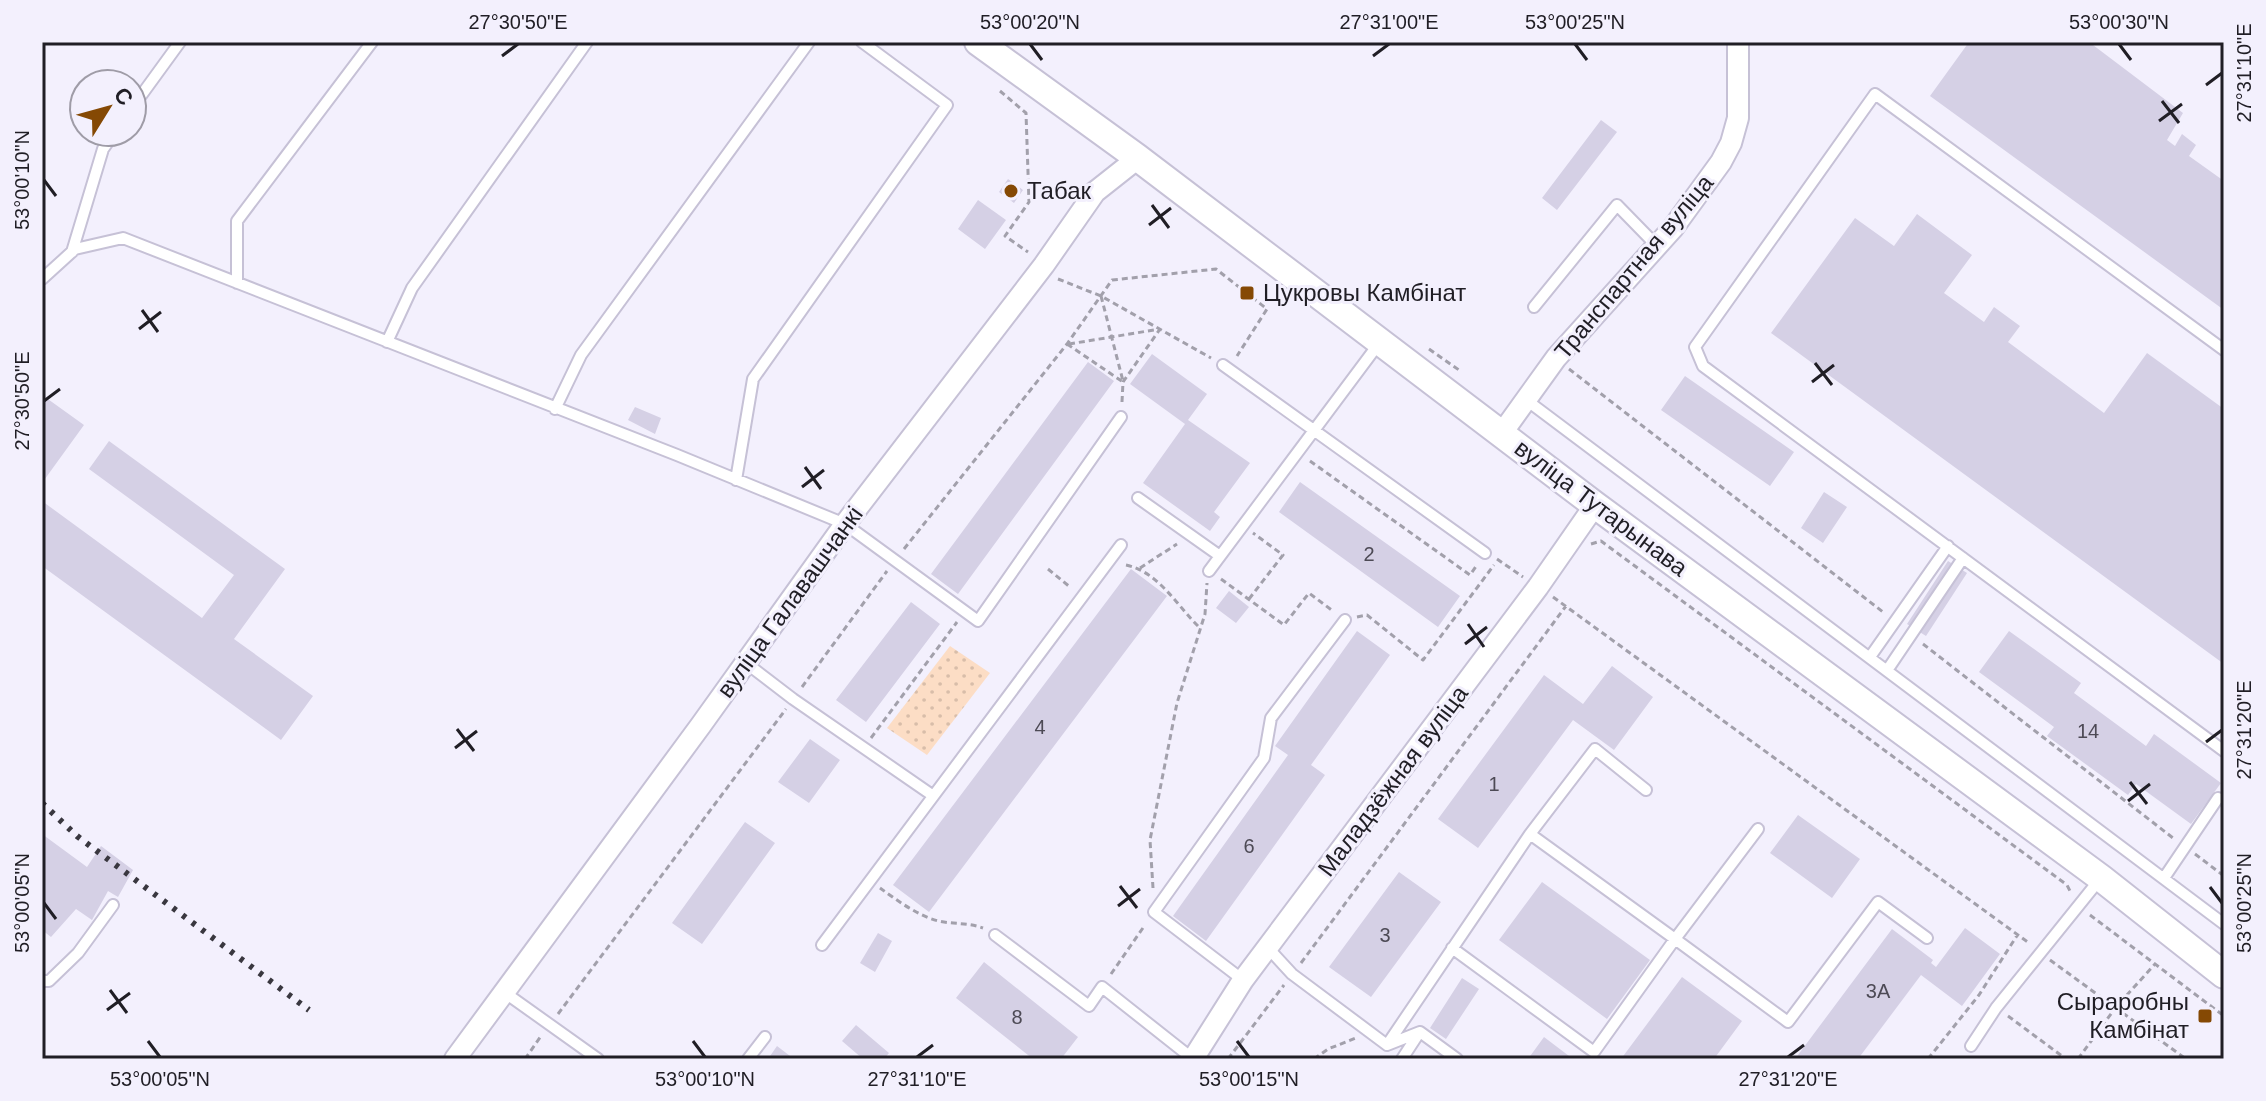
<svg xmlns="http://www.w3.org/2000/svg" width="2266" height="1101" viewBox="0 0 2266 1101" font-family="Arial,sans-serif">
	<style>
		.park { fill: url(#park-dots) }
		.building { fill: #d5d0e5 }
		.lines { fill: none; stroke-linecap: round; stroke-linejoin: round }
		.service-casing { stroke: #c6c1d6; stroke-width: 14 }
		.minor-casing { stroke: #c6c1d6; stroke-width: 24 }
		.tertiary-casing { stroke: #c6c1d6; stroke-width: 30 }
		.path { stroke: #a2a0ab; stroke-width: 3; stroke-dasharray: 6 4; stroke-linecap: butt }
		.service { stroke: #fff; stroke-width: 10 }
		.minor { stroke: #fff; stroke-width: 20 }
		.tertiary { stroke: #fff; stroke-width: 26 }
		.rail { stroke: #39373f; stroke-width: 6; stroke-dasharray: 4 8; stroke-linecap: butt }
		.ticks { fill: none; stroke: #201e25; stroke-width: 3 }
		.poi-dot { fill: #854904; stroke: #f3f0fd; stroke-width: 3 }
		.labels { text-anchor: middle; stroke-width: 6; stroke-linejoin: round; paint-order: stroke }
		.number-label { font-size: 20px; fill: #4d4a55 }
		.poi-label { font-size: 24px; fill: #201e25; stroke: #f3f0fd; text-anchor: start }
		.street-label { font-size: 24px; fill: #201e25; stroke: #f3f0fd }
		.neatline { fill: none; stroke: #201e25; stroke-width: 3 }
		.ticks-label { font-size: 20px; text-anchor: middle; fill: #201e25 }
	</style>
	<defs>
		<pattern id="park-dots" width="8" height="8" patternUnits="userSpaceOnUse" patternTransform="scale(2)"><rect width="8" height="8" fill="#fcddc5"/><path d="M2 2h.1M6 6h.1" fill="none" stroke="#d8bda9" stroke-width="1.8" stroke-linecap="round"/></pattern>
	</defs>
	<rect width="100%" height="100%" fill="#f3f0fd"/>
	<path class="park" d="M950,646l40,27 -63,82 -40,-27z"/>
	<path class="building" d="M1969,42h120l94,71 -16,27 8,6 7,-12 14,11 -7,11 35,25v129l-294,-214z
		M1601,120l16,12 -60,78 -15,-12z
		M1008,179l15,11 -9,13 -15,-11z
		M978,200l28,20 -21,29 -27,-20z
		M1917,214l55,41 -28,38 40,29 10,-15 26,19 -12,16 96,71 43,-60 77,56v255l-453,-331 84,-115 39,28z
		M1152,354l55,40 -19,26 62,43 -36,49 6,5 -10,14 -67,-48 42,-59 -55,-40z
		M1088,362l26,19 -156,213 -27,-20z
		M1685,376l109,76 -24,34 -109,-76z
		M45,397l39,28 -42,58v-82z
		M635,407l26,11 -6,16 -27,-14z
		M109,441l176,128 -51,70 79,57 -32,44 -239,-174v-65l160,117 32,-43 -145,-106z
		M1300,482l160,114 -22,31 -159,-115z
		M1824,492l23,15 -24,36 -22,-15z
		M1948,561l19,12 -41,63 -19,-12z
		M1131,569l36,27 -238,316 -36,-27z
		M1229,591l20,16 -13,16 -20,-15z
		M911,602l29,22 -74,98 -30,-22z
		M1357,631l33,24 -79,110 14,10 -119,166 -33,-25 115,-161 -13,-9z
		M2009,631l72,52 -7,10 72,53 8,-12 67,49 -30,41 -55,-40 -8,11 -81,-59 7,-9 -75,-55z
		M1612,666l41,31 -39,53 -41,-30 -95,128 -40,-29 106,-144 39,29z
		M810,739l30,21 -31,43 -31,-21z
		M1798,815l62,44 -28,39 -62,-45z
		M745,822l30,21 -73,101 -30,-21z
		M42,834l45,33 14,-21 32,24 -15,27 -10,-6 -16,29 -16,-11 -25,28 -9,-7z
		M1399,872l42,30 -70,95 -42,-30z
		M1542,882l108,78 -43,59 -108,-79z
		M1965,928l35,26 -38,52 -41,-31 -63,84h-63l97,-130 41,31 -2,3 5,4z
		M878,933l14,8 -17,31 -15,-9z
		M984,962l94,75 -17,22h-28l-77,-61z
		M1682,977l60,44 -28,38h-93z
		M1462,978l17,11 -33,50 -16,-11z
		M856,1025l33,28 -5,6h-21l-21,-18z
		M1544,1037l29,22h-45z
		M777,1046l17,13h-26z"/>
	<g class="lines">
		<defs>
			<path id="service" d="M132,108l48,-66
				M72,252l31,-103 12,-17
				M42,279l33,-30 48,-11 554,217 168,69 133,97 143,-204
				M237,283v-62l135,-179
				M1534,307l83,-102 40,41
				M387,342l25,-54 175,-246
				M2224,350l-349,-256 -180,253 8,19 521,385
				M1223,365l262,188
				M1525,399l699,525
				M555,409l26,-54 228,-313
				M736,480l17,-101 194,-274 -85,-63
				M1138,498l82,58
				M1209,571l171,-229
				M1870,657l78,-111
				M746,663l47,36 139,96
				M1888,669l75,-111
				M1530,834l145,105 83,-110
				M2164,878l54,-80
				M995,935l94,71 13,-19 91,72
				M822,945l299,-400
				M1268,948l24,26 95,71 33,-13
				M1452,948l142,104 81,-113 113,83 90,-120 49,36
				M1243,980l-89,-68 110,-154 7,-40 74,-98
				M42,981h7l29,-28 35,-48
				M504,992l94,67
				M1420,1032l37,27
				M1387,1045l143,-211 65,-85 51,41
				M1971,1046l25,-38 104,-129
				M748,1059l17,-22
				M1402,1059l17,-26"/>
			<path id="minor" d="M1502,433l54,-75 117,-130 48,-66 10,-19 7,-25v-76
				M455,1059l246,-334 144,-201 199,-259 51,-73 43,-34
				M1193,1059l50,-79 295,-393 57,-82"/>
			<path id="tertiary" d="M978,42l160,116 457,347 506,373 123,97"/>
		</defs>
		<use href="#service" class="service-casing"/>
		<use href="#minor" class="minor-casing"/>
		<use href="#tertiary" class="tertiary-casing"/>
		<path class="path" d="M1000,91l26,22 3,89 -24,34 23,16
			M1058,279l43,17 110,62
			M1101,296l22,85
			M1067,344l56,38
			M1069,344l91,-15
			M1429,349l30,21
			M1569,369l314,243
			M1122,402l1,-20 37,-53
			M1310,461l160,114 7,-10
			M1591,544l10,-3 466,344 3,6
			M904,549l163,-205 45,-64 104,-11 51,40 -30,47
			M1497,559l26,18
			M1126,565c33,7 51,41 74,63
			M1140,568l37,-24
			M1048,569l22,18
			M1221,579l63,46 25,-32 24,18
			M1553,597l476,346
			M1249,599l34,-44 -30,-22
			M1357,617l10,-2 56,45 71,-95
			M1923,644l250,194
			M802,687l85,-116
			M871,738l86,-116
			M2195,854l29,22
			M880,888c18,13 42,31 64,34 13,2 25,1 39,6
			M1153,888l-3,-48 27,-137 28,-89 2,-31
			M2090,915l134,101
			M2050,960l136,99
			M1301,963l265,-357
			M1111,974l34,-49
			M558,1014l228,-305
			M2008,1016l58,43
			M525,1059l16,-23
			M1228,1059l56,-74
			M1314,1059l14,-10 28,-11
			M1928,1059l51,-64 39,-61
			M2078,1059l38,-52 40,-44"/>
		<use href="#service" class="service"/>
		<use href="#minor" class="minor"/>
		<use href="#tertiary" class="tertiary"/>
		<path class="rail" d="M42,803l35,33 232,174"/>
	</g>
	<path class="ticks" d="M1030,44l12,16M1575,44l12,16M2119,44l12,16M502,56l16,-12M1373,56l16,-12M2206,85l16,-12M2162,101l17,22M2159,121l23,-17M44,180l12,16M1152,205l17,23M1149,225l22,-17M142,310l16,22M139,329l22,-17M1815,363l17,22M1812,382l22,-17M44,401l16,-12M805,467l16,22M802,487l22,-17M1468,624l16,23M1465,644l22,-17M457,729l17,22M2206,742l16,-12M455,748l22,-17M2130,782l17,22M2128,801l22,-17M1120,886l17,22M2210,887l12,16M44,903l12,16M1118,906l22,-17M110,990l17,23M107,1010l23,-17M148,1041l12,16M693,1041l12,16M1237,1041l12,16M917,1057l16,-12M1788,1057l16,-12"/>
	<g class="poi-dot">
		<circle cx="1011" cy="191" r="8"/>
		<rect x="1239" y="285" width="16" height="16" rx="4"/>
		<rect x="2197" y="1008" width="16" height="16" rx="4"/>
	</g>
	<g class="labels">
		<g class="number-label">
			<text x="1369" y="561">2</text>
			<text x="1040" y="734">4</text>
			<text x="2088" y="738">14</text>
			<text x="1494" y="791">1</text>
			<text x="1249" y="853">6</text>
			<text x="1385" y="942">3</text>
			<text x="1878" y="998">3А</text>
			<text x="1017" y="1024">8</text>
		</g>
		<g class="poi-label">
			<text x="1027" y="199">Табак</text>
			<text x="1263" y="301">Цукровы Камбінат</text>
			<text x="2189" y="1010" text-anchor="end">Сыраробны<tspan x="2189" dy="28">Камбінат</tspan></text>
		</g>
		<g class="street-label">
			<text transform="translate(1634 267) rotate(-50)" y="8">Транспартная вуліца</text>
			<text transform="translate(1601 508) rotate(37)" y="8">вуліца Тутарынава</text>
			<text transform="translate(790 602) rotate(-54)" y="8">вуліца Галавашчанкі</text>
			<text transform="translate(1393 781) rotate(-53)" y="8">Маладзёжная вуліца</text>
		</g>
	</g>
	<rect width="2266" height="1101" fill="none" stroke="#f3f0fd" stroke-width="88"/>
	<g transform="translate(108 108) rotate(53)"><circle r="38" fill="#f3f0fd" stroke="#9f9ca7" stroke-width="2"/>
	<path d="M0-6L14 30L0 20L-14 30Z" fill="#854904"/>
	<text y="-12" font-size="22" font-weight="bold" text-anchor="middle" fill="#201e25">С</text>
	</g>
	<rect x="44" y="44" width="2178" height="1013" class="neatline"/>
	<g class="ticks-label">
		<text x="518" y="29">27°30'50"E</text>
		<text x="1030" y="29">53°00'20"N</text>
		<text x="1389" y="29">27°31'00"E</text>
		<text x="1575" y="29">53°00'25"N</text>
		<text x="2119" y="29">53°00'30"N</text>
		<text transform="translate(2244 73) rotate(-90)" y="7">27°31'10"E</text>
		<text transform="translate(22 180) rotate(-90)" y="7">53°00'10"N</text>
		<text transform="translate(22 401) rotate(-90)" y="7">27°30'50"E</text>
		<text transform="translate(2244 730) rotate(-90)" y="7">27°31'20"E</text>
		<text transform="translate(22 903) rotate(-90)" y="7">53°00'05"N</text>
		<text transform="translate(2244 903) rotate(-90)" y="7">53°00'25"N</text>
		<text x="160" y="1086">53°00'05"N</text>
		<text x="705" y="1086">53°00'10"N</text>
		<text x="917" y="1086">27°31'10"E</text>
		<text x="1249" y="1086">53°00'15"N</text>
		<text x="1788" y="1086">27°31'20"E</text>
	</g>
</svg>
